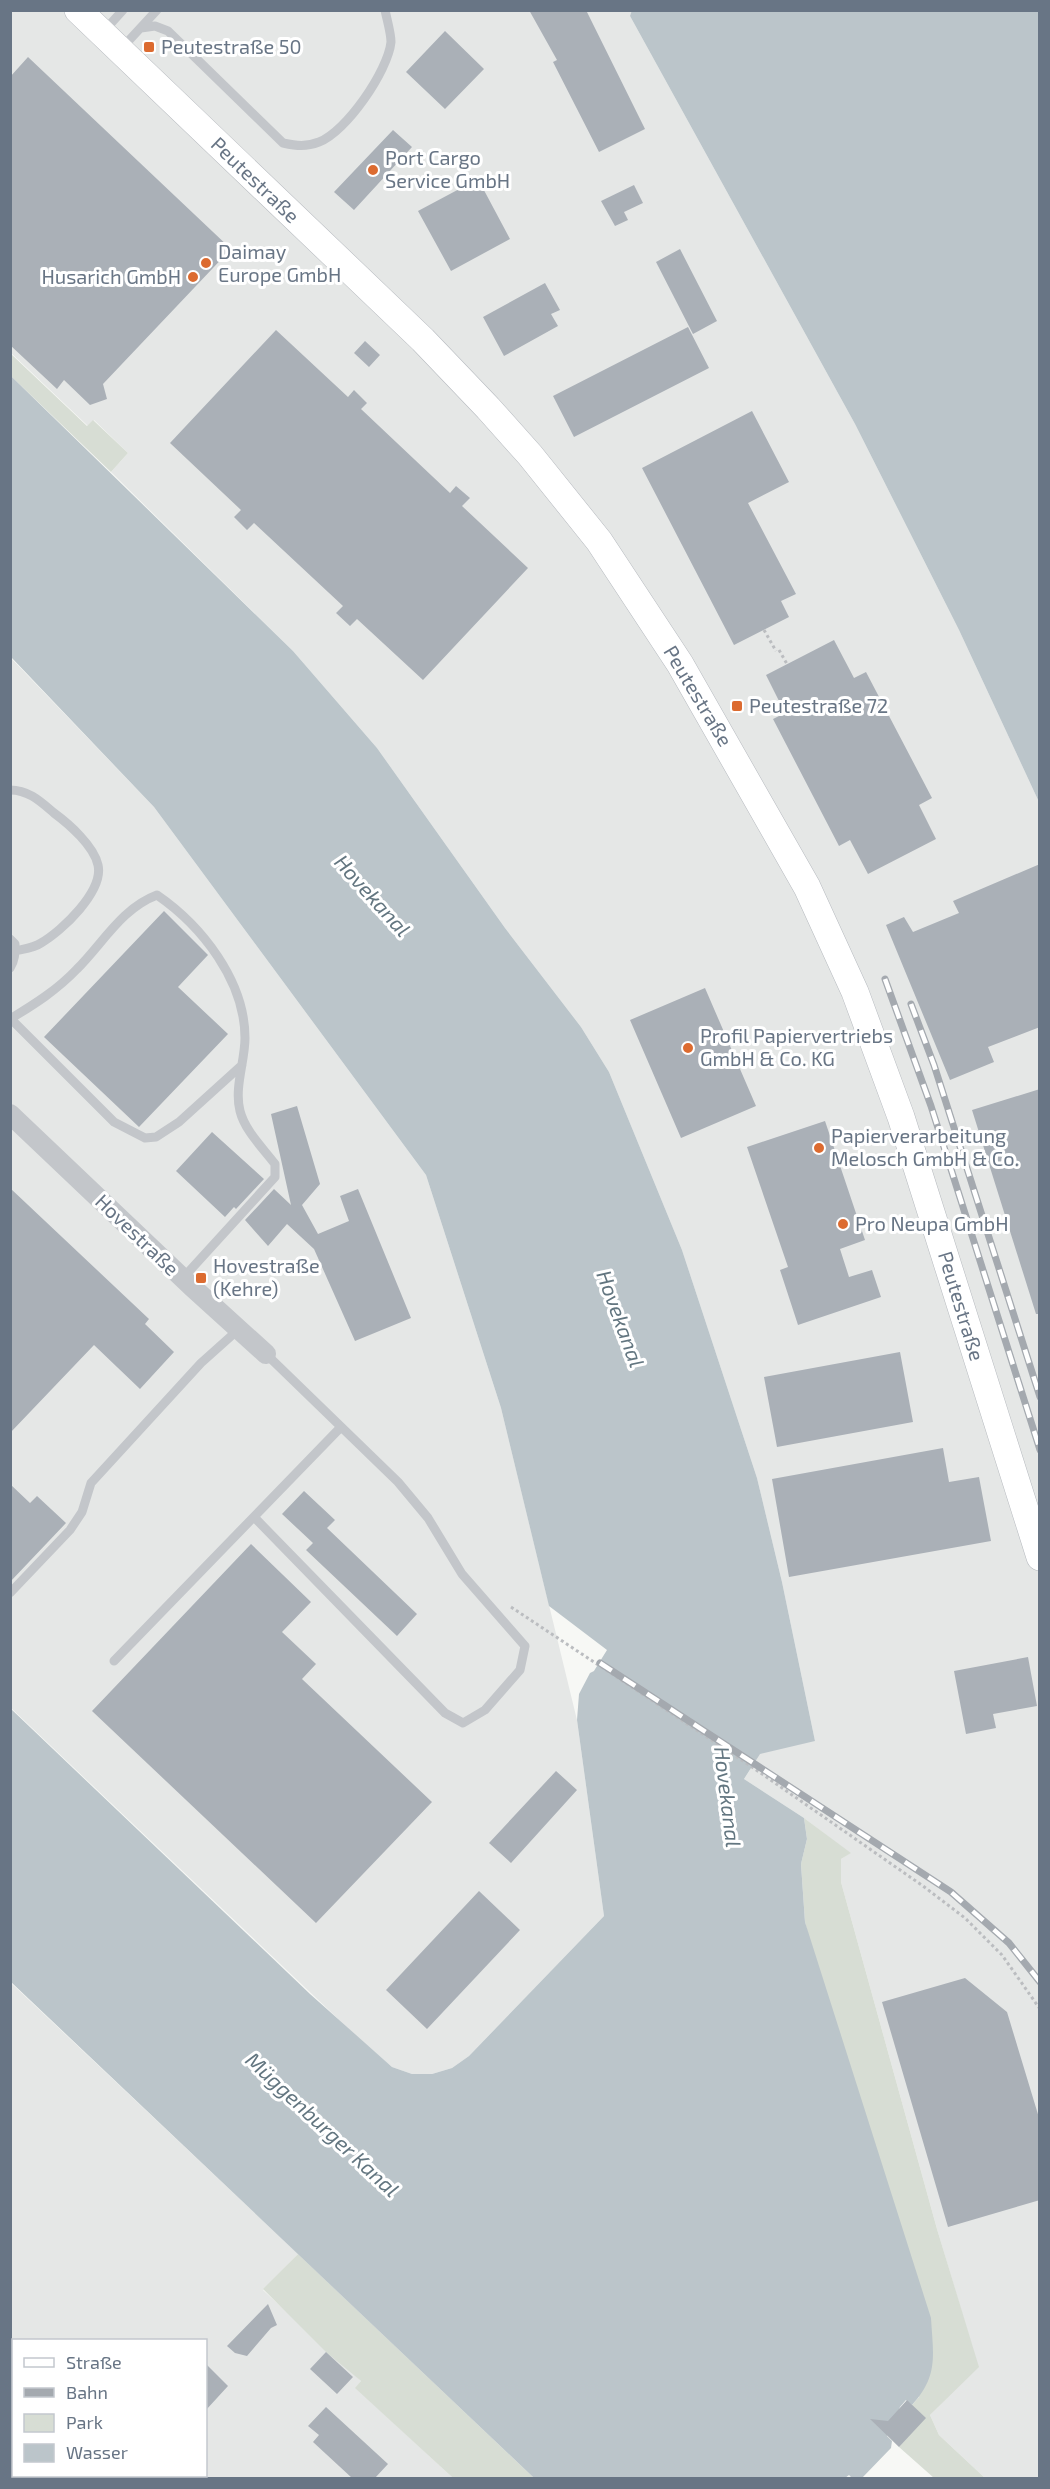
<svg xmlns="http://www.w3.org/2000/svg" width="1050" height="2489" viewBox="0 0 1050 2489" font-family="'Exo 2',sans-serif">
	<style>
		.built { fill: #e5e7e6; fill-rule: evenodd }
		.green { fill: #d7ddd4 }
		.water { fill: #bbc5ca }
		.building { fill: #aab0b7 }
		.lines { fill: none; stroke-linecap: round; stroke-linejoin: round }
		.secondary-casing { stroke: #b6babf; stroke-width: 28 }
		.path { stroke: #bbbdc0; stroke-width: 3; stroke-dasharray: 3 3; stroke-linecap: butt }
		.lane { stroke: #c3c6ca; stroke-width: 9 }
		.street { stroke: #c3c6ca; stroke-width: 20 }
		.secondary { stroke: #fff; stroke-width: 27 }
		.rail-casing { stroke: #a4a9af; stroke-width: 7 }
		.rail { stroke: #fff; stroke-width: 4.5; stroke-dasharray: 14; stroke-linecap: butt }
		.poi-dot { fill: #dc6b30; stroke: #fff; stroke-width: 2 }
		.labels { text-anchor: middle; stroke-width: 6; stroke-linejoin: round; paint-order: stroke }
		.poi-label { font-size: 20px; fill: #687585; stroke: #fff; text-anchor: start }
		.street-label { font-size: 20px; fill: #687585; stroke: #fff }
		.water-label { font-size: 21px; font-style: italic; fill: #637680; stroke: #fff }
	</style>
	<rect width="100%" height="100%" fill="#f7f8f5"/>
	<path class="built" d="M10,11h622l-2,5 225,408 104,206 80,172v1676h-54l-46,-43 -9,-20 48,-49 -41,-137 -96,-347v-23l9,-6 -46,-35 -60,-39 6,-9 -156,-99 11,-17 210,87 -33,-159 -25,-104 -75,-228 -73,-178 -28,-45 -76,-99 -128,-180 -84,-97 -182,-179 17,-19 -34,-33 -6,6 -77,-73z
		M10,657l144,150 272,368 75,233 76,312 27,196 -135,140 -17,12 -20,6h-20l-20,-7 -38,-33 -343,-326z
		M10,1982l288,272 -35,36 98,91 -5,7 97,90h-442zM14,2340h192v136h-192z"/>
	<path class="green" d="M10,353l77,73 6,-6 35,33 -17,19 -100,-96z
		M804,1818l47,35 -10,6v23l96,347 42,138 -49,48 9,20 46,43h-51l-35,-31 13,-42 7,-8 -114,-475 -4,-58 6,-25z
		M298,2254l236,224h-81l-98,-90 6,-7 -35,-29 -63,-63z"/>
	<path class="water" d="M632,10l407,1v791l-80,-172 -104,-206 -225,-408z
		M11,376l282,275 84,97 128,180 76,99 28,45 73,178 75,228 25,104 33,159 -55,13 -16,25 60,39 3,21 -6,25 4,58 126,396c2,36 8,58 -19,87l-6,-5 -6,7 -13,29 5,5 -1,7 -29,30h-10l-3,-3 -4,3h-311l-523,-496 -1,-274 300,286 82,73 20,7h20l20,-6 17,-12 135,-140 -27,-196 2,-26 11,-21 4,-2 13,-21 -58,-44 -48,-198 -75,-233 -272,-368 -143,-150z"/>
	<path class="building" d="M529,10h57l59,119 -46,23 -46,-90 4,-2z
		M445,31l39,38 -39,40 -39,-37z
		M28,57l203,192 -128,135 4,15 -17,6 -26,-25 -7,9 -47,-44v-268z
		M393,130l19,17 -58,63 -20,-18z
		M478,179l32,60 -59,32 -33,-60z
		M634,185l9,18 -19,9 4,8 -13,6 -14,-25z
		M680,249l37,72 -24,13 -37,-72z
		M545,283l15,27 -9,4 7,12 -54,30 -21,-39z
		M688,327l21,41 -135,69 -21,-41z
		M276,330l72,67 6,-7 13,13 -6,6 89,84 6,-7 14,12 -8,8 66,62 -105,112 -66,-61 -7,7 -14,-13 7,-7 -89,-83 -7,7 -13,-13 7,-7 -71,-67z
		M365,341l15,14 -11,12 -15,-14z
		M752,411l37,71 -41,21 48,91 -15,7 8,16 -55,28 -92,-177z
		M834,640l20,38 12,-6 66,126 -13,7 17,34 -68,35 -18,-34 -11,6 -66,-127 12,-6 -19,-38z
		M1040,864v163l-52,20 6,15 -44,18 -64,-155 18,-8 9,15 46,-19 -6,-12z
		M164,911l44,44 -30,32 50,47 -89,93 -95,-90z
		M705,988l51,118 -75,32 -51,-118z
		M1040,1089v225h-4l-64,-204z
		M297,1106l23,78 -18,21 16,29 31,-13 -9,-25 18,-7 53,129 -56,23 -41,-92 -27,-25 -19,22 -23,-26 29,-31 17,16 -20,-91z
		M825,1121l40,119 -25,9 9,28 23,-7 9,27 -83,28 -18,-55 8,-3 -41,-120z
		M212,1132l52,47 -28,30 -2,-2 -9,10 -49,-46z
		M10,1188l139,131 -4,5 29,28 -34,37 -46,-44 -84,88z
		M900,1352l13,70 -136,25 -13,-70z
		M943,1448l6,34 30,-5 12,64 -202,36 -17,-98z
		M10,1484l20,19 7,-7 29,27 -56,59z
		M304,1491l31,29 -8,8 90,86 -20,22 -91,-86 7,-7 -31,-29z
		M251,1544l60,58 -29,30 34,32 -14,15 130,123 -116,121 -224,-212z
		M1028,1657l9,49 -44,8 3,14 -30,6 -12,-63z
		M556,1771l21,19 -66,73 -22,-20z
		M479,1891l41,39 -93,99 -41,-39z
		M965,1978l42,34 33,109v79l-92,27 -66,-225z
		M268,2304l9,21 -6,3 -24,28 -12,-3 -8,-7z
		M326,2352l27,25 -16,17 -27,-25z
		M206,2364l22,22 -22,24z
		M907,2400l19,18 -27,29 -29,-28 18,2z
		M326,2407l62,57 -13,14h-23l-39,-36 6,-7 -11,-9z"/>
	<g class="lines">
		<defs>
			<path id="secondary" d="M78,10l345,330 65,68 42,47 69,86 81,123 127,223 48,105 46,125 139,440"/>
		</defs>
		<use href="#secondary" class="secondary-casing"/>
		<path class="path" d="M764,630l12,21
			M779,650l8,14
			M511,1607l241,160 171,119 42,32 37,37 38,54"/>
		<path class="lane" d="M141,28l14,-2 13,5 115,112c14,3 23,4 36,-1 27,-10 69,-71 72,-100 0,-9 -4,-22 -6,-32
			M104,31l19,-21
			M121,49l36,-39
			M10,790c19,0 31,12 44,23 15,11 40,33 44,52 6,26 -36,66 -57,78 -7,5 -18,6 -26,8
			M10,939l5,5c0,10 0,16 -5,24
			M10,1019c25,-15 47,-29 67,-50 26,-26 45,-61 80,-74 45,31 88,86 88,143 0,23 -11,50 -5,73 5,20 23,37 35,53v13l-92,101
			M11,1019l103,103 31,16 11,-1 23,-15 63,-57
			M254,1517l191,196 18,10 22,-13 35,-40 5,-24 -63,-72 -34,-56 -30,-36 -132,-128
			M10,1593l60,-63 12,-18 9,-29 110,-120 38,-34
			M114,1661l227,-234"/>
		<path class="street" d="M10,1114l181,172 75,68"/>
		<use href="#secondary" class="secondary"/>
		<defs>
			<path id="rail" d="M885,979l46,127 109,344
				M911,1004l23,61 106,332
				M600,1663l351,229 58,51 31,39"/>
		</defs>
		<use href="#rail" class="rail-casing"/>
		<use href="#rail" class="rail"/>
	</g>
	<g class="poi-dot">
		<rect x="143" y="41" width="12" height="12" rx="3"/>
		<circle cx="373" cy="170" r="6"/>
		<circle cx="206" cy="263" r="6"/>
		<circle cx="193" cy="277" r="6"/>
		<rect x="731" y="700" width="12" height="12" rx="3"/>
		<circle cx="688" cy="1048" r="6"/>
		<circle cx="819" cy="1148" r="6"/>
		<circle cx="843" cy="1224" r="6"/>
		<rect x="195" y="1272" width="12" height="12" rx="3"/>
	</g>
	<g class="labels">
		<g class="poi-label">
			<text x="161" y="54">Peutestraße 50</text>
			<text x="385" y="165">Port Cargo<tspan x="385" dy="23">Service GmbH</tspan></text>
			<text x="218" y="259">Daimay<tspan x="218" dy="23">Europe GmbH</tspan></text>
			<text x="181" y="284" text-anchor="end">Husarich GmbH</text>
			<text x="749" y="713">Peutestraße 72</text>
			<text x="700" y="1043">Profil Papiervertriebs<tspan x="700" dy="23">GmbH &amp; Co. KG</tspan></text>
			<text x="831" y="1143">Papierverarbeitung<tspan x="831" dy="23">Melosch GmbH &amp; Co.</tspan></text>
			<text x="855" y="1231">Pro Neupa GmbH</text>
			<text x="213" y="1273">Hovestraße<tspan x="213" dy="23">(Kehre)</tspan></text>
		</g>
		<g class="street-label">
			<text transform="translate(255 180) rotate(44)" y="7">Peutestraße</text>
			<text transform="translate(698 696) rotate(59)" y="7">Peutestraße</text>
			<text transform="translate(137 1235) rotate(44)" y="7">Hovestraße</text>
			<text transform="translate(961 1306) rotate(73)" y="7">Peutestraße</text>
		</g>
		<g class="water-label">
			<text transform="translate(372 896) rotate(48)" y="7">Hovekanal</text>
			<text transform="translate(620 1319) rotate(70)" y="7">Hovekanal</text>
			<text transform="translate(727 1797) rotate(83)" y="7">Hovekanal</text>
			<text transform="translate(322 2125) rotate(43)" y="7">Müggenburger Kanal</text>
		</g>
	</g>
	<rect width="1050" height="2489" fill="none" stroke="#687585" stroke-width="24"/>
	<rect x="12" y="2339" width="195" height="138" fill="#ffffff" stroke="#c3c8ce" stroke-width="1.5"/>
	<rect x="24" y="2358" width="30" height="9" fill="#ffffff" stroke="#c3c8ce" stroke-width="1.5"/>
	<text x="66" y="2369" font-size="18" fill="#687585">Straße</text>
	<rect x="24" y="2388" width="30" height="9" fill="#a4a9af" stroke="#c3c8ce" stroke-width="1.5"/>
	<text x="66" y="2399" font-size="18" fill="#687585">Bahn</text>
	<rect x="24" y="2414" width="30" height="18" fill="#d7ddd4" stroke="#c3c8ce" stroke-width="1.5"/>
	<text x="66" y="2429" font-size="18" fill="#687585">Park</text>
	<rect x="24" y="2444" width="30" height="18" fill="#bbc5ca" stroke="#c3c8ce" stroke-width="1.5"/>
	<text x="66" y="2459" font-size="18" fill="#687585">Wasser</text>
</svg>
